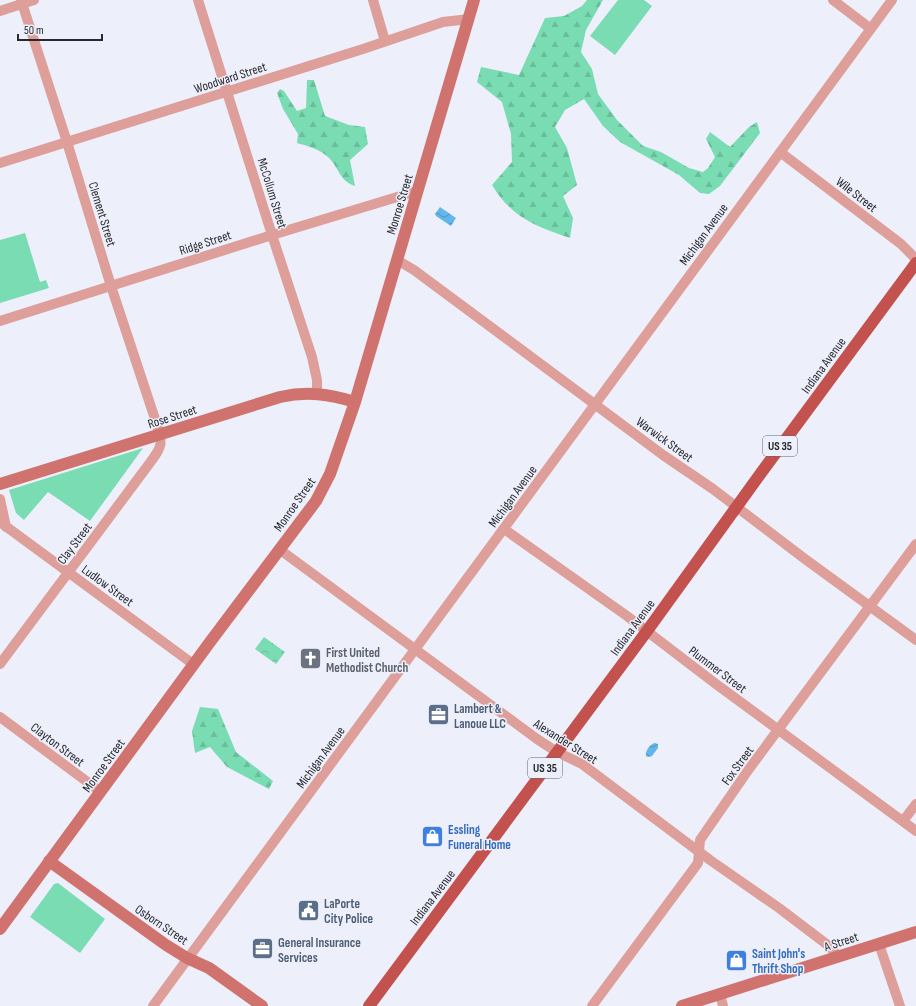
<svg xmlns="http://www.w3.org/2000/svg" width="916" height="1006" viewBox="0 0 916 1006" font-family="'Sofia Sans Condensed',sans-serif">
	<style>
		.grass { fill: #7adcb3 }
		.forest { fill: url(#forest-firs) }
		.park { fill: url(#park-crowns) }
		.water { fill: url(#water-waves) }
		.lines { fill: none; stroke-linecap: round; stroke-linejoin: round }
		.street { stroke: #de9e99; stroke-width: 10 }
		.secondary { stroke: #d0736e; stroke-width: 12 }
		.primary { stroke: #c3524f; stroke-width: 12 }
		.labels { text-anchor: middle; stroke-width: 3; stroke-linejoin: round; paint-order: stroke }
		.shield { fill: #edf0fb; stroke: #63656b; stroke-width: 1 }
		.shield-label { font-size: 12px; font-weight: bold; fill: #28292d }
		.street-label { font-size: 13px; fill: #28292d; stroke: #edf0fb }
		.worship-label { font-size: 13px; font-weight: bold; fill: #5b616d; stroke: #edf0fb; text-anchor: start }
		.service-label { font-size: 13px; font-weight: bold; fill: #4e5e75; stroke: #edf0fb; text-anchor: start }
		.shop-label { font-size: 13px; font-weight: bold; fill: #366cbe; stroke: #edf0fb; text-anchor: start }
	</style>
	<defs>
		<pattern id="forest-firs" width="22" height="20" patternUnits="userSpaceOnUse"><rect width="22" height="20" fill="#7adcb3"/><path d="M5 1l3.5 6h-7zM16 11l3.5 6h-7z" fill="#6abd9a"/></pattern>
		<pattern id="park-crowns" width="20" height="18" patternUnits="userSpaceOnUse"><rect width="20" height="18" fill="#7adcb3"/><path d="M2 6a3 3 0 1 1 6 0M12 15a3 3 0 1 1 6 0" fill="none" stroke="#6abd9a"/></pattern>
		<pattern id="water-waves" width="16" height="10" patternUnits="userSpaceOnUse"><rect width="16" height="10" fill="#62b6eb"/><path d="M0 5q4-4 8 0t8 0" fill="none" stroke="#5194bf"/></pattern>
	</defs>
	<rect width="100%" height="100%" fill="#edf0fb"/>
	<path class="grass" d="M618,0h26l8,6 -37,49 -25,-19z
		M25,233l15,49 6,-2 3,8 -49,15v-63z
		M143,448l-53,73 -42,-29 -24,28 -8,-7 -7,-23z
		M58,883l47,36 -25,34 -50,-36 24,-33z"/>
	<path class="forest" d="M587,0h16l-17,30 -5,22 11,17 6,25 19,26 26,26 18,6 28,16 14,4 5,-4 7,-11 -9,-18 4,-7 20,15 19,-20 8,-5 3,11 -40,53 -11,8 -9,-1 -21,-18 -59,-33 -17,-16 -19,-27 -19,11 -10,17 12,21 10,37 -14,11 10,22 -3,20c-35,-12 -58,-20 -78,-53l20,-23 -1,-28 -9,-32 -25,-20 4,-15 38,8 26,-57 19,-2 18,-10z
		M307,80h7l11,36 24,9 16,2 3,17 -18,16 5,26c-16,-5 -16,-19 -27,-29 -9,-8 -20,-11 -31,-14l1,-9 -15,-25 -6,-16 3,-4 4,2 13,20 9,-3z
		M200,707l18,2 18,43 37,29 -4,8 -42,-22 -17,-20 -15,6 -3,-22z"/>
	<path class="park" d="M264,637l21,15 -9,12 -21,-15z"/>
	<path class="water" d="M440,207l16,11 -5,8 -15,-10 -1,-2z
		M655,743l3,1v4l-6,8 -4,1 -2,-1c-1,-5 4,-12 9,-13z"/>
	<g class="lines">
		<path class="street" d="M198,0l74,235 40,122 5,23v14
			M373,0l12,41
			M833,0l38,29
			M0,11l34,-11
			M780,152l121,92 15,15
			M0,163l363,-114 80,-27 26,-3
			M397,260l17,10 249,185 50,34 92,70 111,81
			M0,321l272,-86 145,-44
			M0,499l6,28
			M0,522l193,142
			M504,529l123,87 89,68 200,147
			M279,549l258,190 20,13 25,12 128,96 69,48 50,38 9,10
			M0,664l152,-204c11,-15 10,-17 5,-35l-46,-139 -44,-144 -46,-142
			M0,717l101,75
			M903,821l13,-17
			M879,944l21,62
			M720,994l3,12
			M153,1006l739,-1006
			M592,1006l106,-143 2,-23 49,-71 167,-225"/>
		<path class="secondary" d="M0,484l280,-87c27,-6 49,-3 75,5
			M49,861l117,84 21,13 22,10 53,38
			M0,929l210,-287 106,-141 14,-27 25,-72 119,-402
			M682,1006l234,-74"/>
		<path class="primary" d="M369,1006l278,-375 114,-158 155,-210"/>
	</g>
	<defs>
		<symbol id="church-square" viewBox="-11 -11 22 22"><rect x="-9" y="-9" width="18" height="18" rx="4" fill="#6b7280" stroke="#edf0fb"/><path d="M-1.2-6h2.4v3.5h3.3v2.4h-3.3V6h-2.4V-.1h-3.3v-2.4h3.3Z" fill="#fff"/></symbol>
		<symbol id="office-square" viewBox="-11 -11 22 22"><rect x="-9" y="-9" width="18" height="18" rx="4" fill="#5c6f8a" stroke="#edf0fb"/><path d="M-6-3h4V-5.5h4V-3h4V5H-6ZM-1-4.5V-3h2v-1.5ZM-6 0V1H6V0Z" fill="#fff"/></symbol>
		<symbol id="shop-square" viewBox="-11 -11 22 22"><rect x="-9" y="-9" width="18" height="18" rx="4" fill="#3f7fe0" stroke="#edf0fb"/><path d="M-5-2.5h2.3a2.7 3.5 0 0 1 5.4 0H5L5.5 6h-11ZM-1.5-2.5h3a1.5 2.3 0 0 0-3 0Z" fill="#fff"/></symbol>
		<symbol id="civic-square" viewBox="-11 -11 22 22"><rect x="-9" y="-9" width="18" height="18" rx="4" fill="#5c6f8a" stroke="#edf0fb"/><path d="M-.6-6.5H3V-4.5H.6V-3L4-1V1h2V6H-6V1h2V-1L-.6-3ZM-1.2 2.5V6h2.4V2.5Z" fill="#fff"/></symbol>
	</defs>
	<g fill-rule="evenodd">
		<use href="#church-square" x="298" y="646" width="25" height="25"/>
		<use href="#office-square" x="426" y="702" width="25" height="25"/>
		<use href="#shop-square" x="420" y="824" width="25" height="25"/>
		<use href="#civic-square" x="296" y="898" width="25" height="25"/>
		<use href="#office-square" x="250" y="936" width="25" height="25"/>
		<use href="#shop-square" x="724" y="948" width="25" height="25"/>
	</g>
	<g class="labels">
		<g class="shield">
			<rect x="763" y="436" width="34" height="20" rx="3"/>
			<rect x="528" y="758" width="34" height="20" rx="3"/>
		</g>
		<g class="shield-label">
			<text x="780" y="450">US 35</text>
			<text x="545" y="772">US 35</text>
		</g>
		<g class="street-label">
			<text transform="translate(230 77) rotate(-18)" y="5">Woodward Street</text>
			<text transform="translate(273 193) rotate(73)" y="5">McCollum Street</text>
			<text transform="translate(857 194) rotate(38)" y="5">Wile Street</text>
			<text transform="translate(399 204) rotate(-73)" y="5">Monroe Street</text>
			<text transform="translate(103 214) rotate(73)" y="5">Clement Street</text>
			<text transform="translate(703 234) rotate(-54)" y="5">Michigan Avenue</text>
			<text transform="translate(205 242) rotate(-18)" y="5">Ridge Street</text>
			<text transform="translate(823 365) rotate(-54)" y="5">Indiana Avenue</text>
			<text transform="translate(172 416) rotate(-18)" y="5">Rose Street</text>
			<text transform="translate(665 439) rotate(36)" y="5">Warwick Street</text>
			<text transform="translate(512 496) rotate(-54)" y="5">Michigan Avenue</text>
			<text transform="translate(294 504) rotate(-55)" y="5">Monroe Street</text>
			<text transform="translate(74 543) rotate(-53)" y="5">Clay Street</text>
			<text transform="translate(108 585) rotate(36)" y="5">Ludlow Street</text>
			<text transform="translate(632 627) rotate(-54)" y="5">Indiana Avenue</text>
			<text transform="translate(718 669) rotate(37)" y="5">Plummer Street</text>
			<text transform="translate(566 741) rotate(32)" y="5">Alexander Street</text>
			<text transform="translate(58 744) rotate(37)" y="5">Clayton Street</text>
			<text transform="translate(320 757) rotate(-54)" y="5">Michigan Avenue</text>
			<text transform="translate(103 765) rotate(-54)" y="5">Monroe Street</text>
			<text transform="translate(737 765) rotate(-54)" y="5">Fox Street</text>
			<text transform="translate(432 897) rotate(-53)" y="5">Indiana Avenue</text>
			<text transform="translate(162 924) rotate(34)" y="5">Osborn Street</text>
			<text transform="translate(841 941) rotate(-18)" y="5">A Street</text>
		</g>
		<g class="worship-label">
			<text x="326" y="657">First United<tspan x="326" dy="15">Methodist Church</tspan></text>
		</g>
		<g class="service-label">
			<text x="454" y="713">Lambert &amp;<tspan x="454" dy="15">Lanoue LLC</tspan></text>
			<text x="324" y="908">LaPorte<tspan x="324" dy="15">City Police</tspan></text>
			<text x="278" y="947">General Insurance<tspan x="278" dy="15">Services</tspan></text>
		</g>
		<g class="shop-label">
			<text x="448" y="834">Essling<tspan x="448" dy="15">Funeral Home</tspan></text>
			<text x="752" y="958">Saint John's<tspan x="752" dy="15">Thrift Shop</tspan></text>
		</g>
	</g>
	<path d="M18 34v6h84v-6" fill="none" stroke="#28292d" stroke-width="2"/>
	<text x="24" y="34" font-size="12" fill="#28292d" stroke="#edf0fb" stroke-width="3" paint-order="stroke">50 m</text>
</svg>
